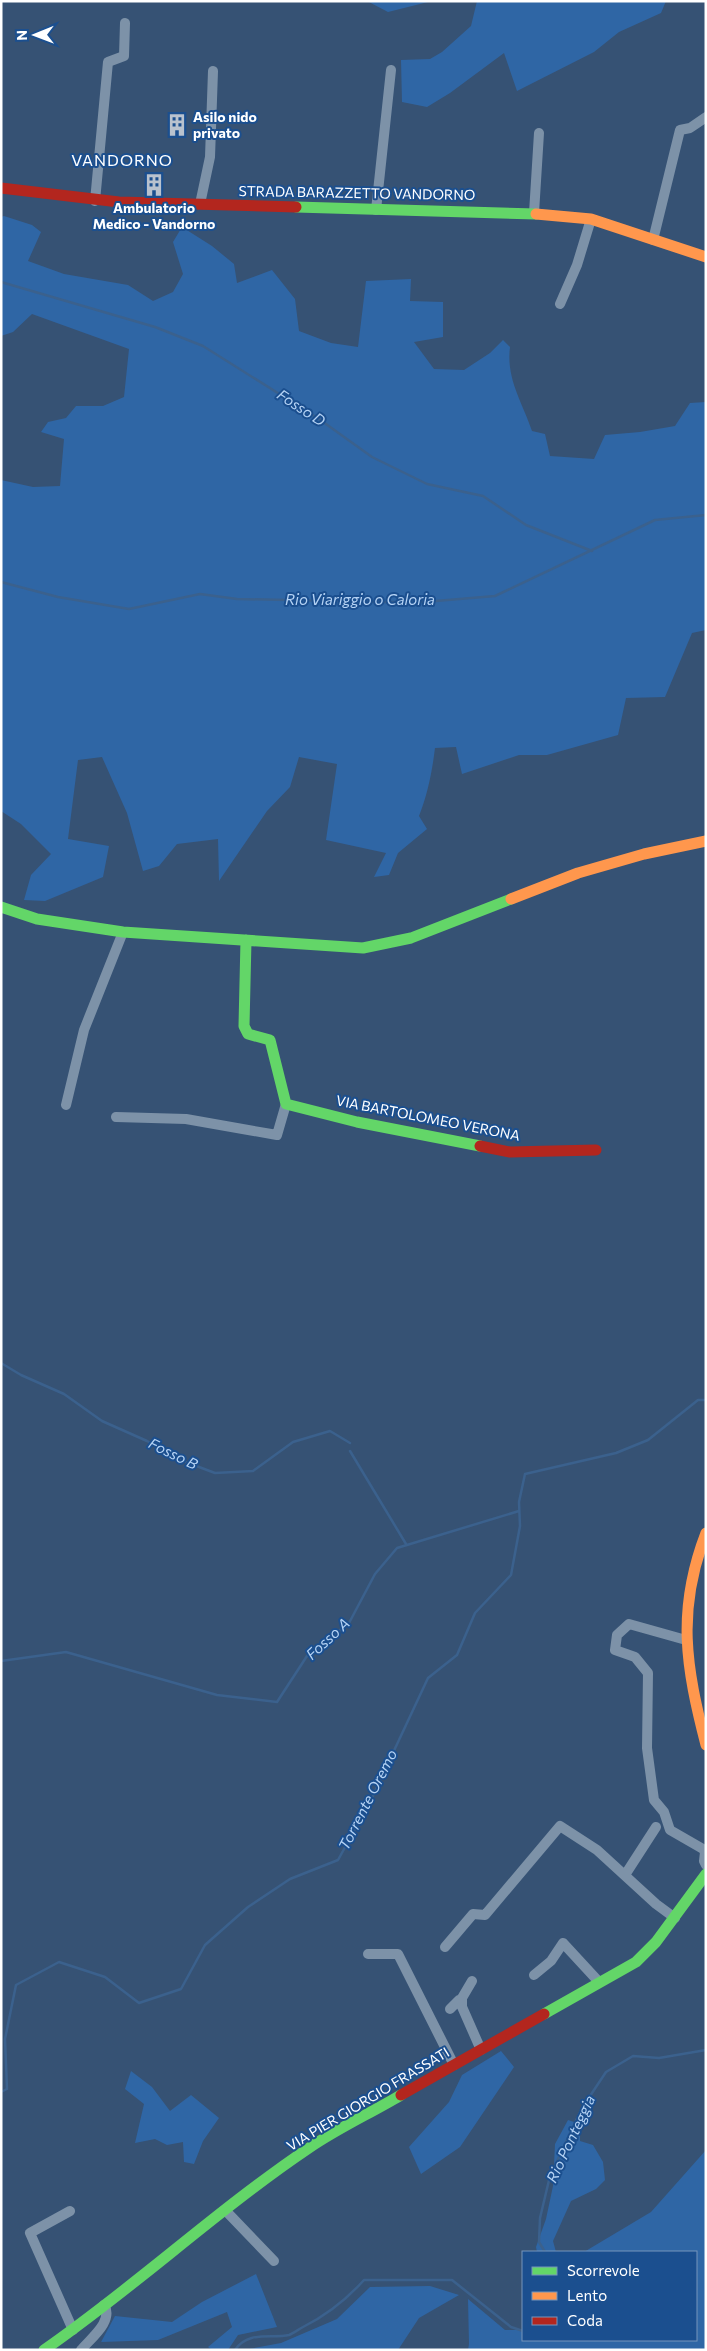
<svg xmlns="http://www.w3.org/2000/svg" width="707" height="2351" viewBox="0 0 707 2351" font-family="Commissioner,sans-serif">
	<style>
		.green { fill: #2f66a5 }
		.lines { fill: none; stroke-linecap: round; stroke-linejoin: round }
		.stream { stroke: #3b618d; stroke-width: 2.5 }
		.street { stroke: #7d92a8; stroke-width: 10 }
		.fast { stroke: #63d668; stroke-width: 11 }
		.slow { stroke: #ff974d; stroke-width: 11 }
		.jam { stroke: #b3261e; stroke-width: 11 }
		.labels { text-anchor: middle; stroke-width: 4; stroke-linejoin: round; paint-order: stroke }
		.poi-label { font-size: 14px; font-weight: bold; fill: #fff; stroke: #1b4f8f; text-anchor: start }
		.street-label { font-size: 14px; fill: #fff; stroke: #1b4f8f }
		.water-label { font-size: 15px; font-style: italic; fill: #b5d3f5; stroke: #1b4f8f }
		.quarter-label { font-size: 16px; letter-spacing: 1px; fill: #fff; stroke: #1b4f8f }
	</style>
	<rect width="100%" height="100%" fill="#365274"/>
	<path class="green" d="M367,1h65l-44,11z
		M477,1h189l-5,12 -42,19 -25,20 -77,39 -13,-38 -54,40 -23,14 -25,-5 -1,-42 29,-1 12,-7 29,-26z
		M4,216l28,9 9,7 -13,29 36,13 64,11 25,16 20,-9 10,-18 -10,-32 9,-15 30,19 22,18 3,19 35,-13 23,29 4,32 32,12 27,4 8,-66 45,-2 -1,22 33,1v35l-29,5 20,27 30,1 26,-17 13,-13 7,7c-4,32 12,54 22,84l13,3 5,22 44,3 11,-24 35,-3 35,-6 15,-23 16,-1v228l-14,3 -27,64 -39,1 -8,37 -71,20h-28l-57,19 -6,-27 -21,1c-3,24 -7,45 -16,68l8,13 -29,24 -9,22 -15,2 12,-24 -60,-13 11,-76 -38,-7 -9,30 -23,24 -48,70 -1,-42 -41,5 -18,22 -16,5 -16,-58 -25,-56 -24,3 -10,79 41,7 -6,31 -58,24 -21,-1 7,-25 20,-21 -30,-30 -20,-13v-331l32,7 27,-1 4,-47 -23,-7 7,-10 18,-4 10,-12h27l21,-9 5,-48 -97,-35 -19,18 -12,4v-119z
		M501,2051l13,16 -54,80 -39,27 -12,-27 40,-45 13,-27z
		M131,2071l21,16 18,24 21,-16 28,23 -16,23 -9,23 -10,-2 -1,-20 -16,3 -12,-6 -20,4 9,-39 -19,-15z
		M568,2120l12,4v17l13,4 10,17 2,18 -9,9 -25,12 -18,40 3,11h-19l-1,-5 10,-28 7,-33 2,-42z
		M706,2150v200h-238l1,-6 -1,-45 37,31h18v10h173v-88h-112l67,-40z
		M256,2274l21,53 -39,8 -10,15h-16l-4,-3 24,-20 -5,-15 -69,28 -57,2 14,-26 57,6 30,-20z
		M430,2286l29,9 -40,23 -21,32h-154l37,-7 56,-24 33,-32z"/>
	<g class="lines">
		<path class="stream" d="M1,282l154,45 48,19 116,73 53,38 55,27 56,12 43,29 66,26
			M1,582l57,15 71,12 71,-15 37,5 143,3h44l71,-6 160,-76 51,-5
			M1,1363l20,12 43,19 38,27 45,20 36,20 32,12 38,-2 40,-29 37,-11 20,12
			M350,1451l56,93
			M1,1661l65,-9 151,43 60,7 30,-46 42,-33 26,-49 22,-26 122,-37
			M1,2092l6,-3 -2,-50 11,-54 43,-23 46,15 34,26 42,-14 24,-44 43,-38 42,-28 48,-19 32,-58 58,-124 29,-23 18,-42 36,-38 9,-49 -1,-24 6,-28 91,-21 32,-13 50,-40h8
			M545,2252l-6,-10 1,-24 10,-42 32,-68 24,-36 27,-16 26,2 47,-8
			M235,2350c13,-20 37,-11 54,-15 5,-2 10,-6 14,-8 24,-12 43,-27 61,-47h88l59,47 12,4"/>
		<path class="street" d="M95,201l13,-139 16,-6 1,-33
			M200,204l10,-47 3,-86
			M376,210l15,-140
			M534,213l5,-80
			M653,240l27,-110 10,-2 16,-11
			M560,304l17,-39 14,-46
			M66,1105l18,-75 39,-98
			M116,1117l70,2 91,16 9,-31
			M686,1640l-57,-16 -12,11 -2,15 20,7 13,16 -1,75 7,52 10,12 6,18 33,19 2,3 -1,9 2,4
			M625,1875l31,-48
			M445,1947l28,-33 12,1 75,-89 37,24 59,54 19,14
			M368,1954h30l56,111
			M534,1975l17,-14 12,-18 36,39
			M462,2006v-8l10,-17
			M450,2009l9,-9 22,50
			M225,2210l49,51
			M70,2211l-40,22 43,97
			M81,2350c10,-12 33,-29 23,-45"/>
		<path class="fast" d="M296,207l240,7
			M1,907l36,12 86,13 240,16 48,-10 100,-39
			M246,940l-2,86 4,8 22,6 16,64 71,18 123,24
			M544,2014l92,-52 20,-20 50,-68
			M44,2350c91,-63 173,-140 265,-202 29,-20 62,-35 92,-53"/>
		<path class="slow" d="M536,214l55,5 115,38
			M511,899l67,-26 66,-19 62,-13
			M706,1533c-30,78 -20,134 0,212"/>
		<path class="jam" d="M1,188l118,14 177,5
			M480,1146l30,6 86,-2
			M401,2095l143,-81"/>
	</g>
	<defs>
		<symbol id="building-bare" viewBox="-9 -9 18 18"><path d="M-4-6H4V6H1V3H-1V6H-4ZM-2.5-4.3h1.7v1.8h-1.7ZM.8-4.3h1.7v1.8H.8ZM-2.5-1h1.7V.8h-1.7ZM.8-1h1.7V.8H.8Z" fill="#b9c2ce" stroke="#1b4f8f" stroke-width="2.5" paint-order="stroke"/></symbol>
	</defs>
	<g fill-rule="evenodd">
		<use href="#building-bare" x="161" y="109" width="32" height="32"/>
		<use href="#building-bare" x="138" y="169" width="32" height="32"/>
	</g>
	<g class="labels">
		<g class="poi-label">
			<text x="193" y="122">Asilo nido<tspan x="193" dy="16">privato</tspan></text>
			<text x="154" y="213" text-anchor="middle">Ambulatorio<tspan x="154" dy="16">Medico - Vandorno</tspan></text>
		</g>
		<g class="street-label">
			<text transform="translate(357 193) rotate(1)" y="5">STRADA BARAZZETTO VANDORNO</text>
			<text transform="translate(428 1118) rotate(11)" y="5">VIA BARTOLOMEO VERONA</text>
			<text transform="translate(368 2099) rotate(-31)" y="5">VIA PIER GIORGIO FRASSATI</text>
		</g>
		<g class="water-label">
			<text transform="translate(301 408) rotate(33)" y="5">Fosso D</text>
			<text x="360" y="605">Rio Viariggio o Caloria</text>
			<text transform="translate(173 1454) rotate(26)" y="5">Fosso B</text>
			<text transform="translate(328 1639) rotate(-43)" y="5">Fosso A</text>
			<text transform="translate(368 1800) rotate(-63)" y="5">Torrente Oremo</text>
			<text transform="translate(571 2139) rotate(-65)" y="5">Rio Ponteggia</text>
		</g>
		<g class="quarter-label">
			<text x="122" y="166">VANDORNO</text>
		</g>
	</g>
	<rect width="707" height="2351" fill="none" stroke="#ffffff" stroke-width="5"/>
	<rect x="522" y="2251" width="175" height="90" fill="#1b4f8f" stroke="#7695bc"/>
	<rect x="532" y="2267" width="25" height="8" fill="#63d668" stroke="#7695bc"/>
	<text x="567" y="2276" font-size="15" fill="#ffffff">Scorrevole</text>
	<rect x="532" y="2292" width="25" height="8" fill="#ff974d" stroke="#7695bc"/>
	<text x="567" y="2301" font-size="15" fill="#ffffff">Lento</text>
	<rect x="532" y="2317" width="25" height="8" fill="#b3261e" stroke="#7695bc"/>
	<text x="567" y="2326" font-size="15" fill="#ffffff">Coda</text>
	<g transform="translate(35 35) rotate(269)" stroke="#1b4f8f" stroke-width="4" paint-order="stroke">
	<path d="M0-4L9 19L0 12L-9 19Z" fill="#ffffff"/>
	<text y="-8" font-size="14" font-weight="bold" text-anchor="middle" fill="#ffffff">N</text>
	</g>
</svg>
